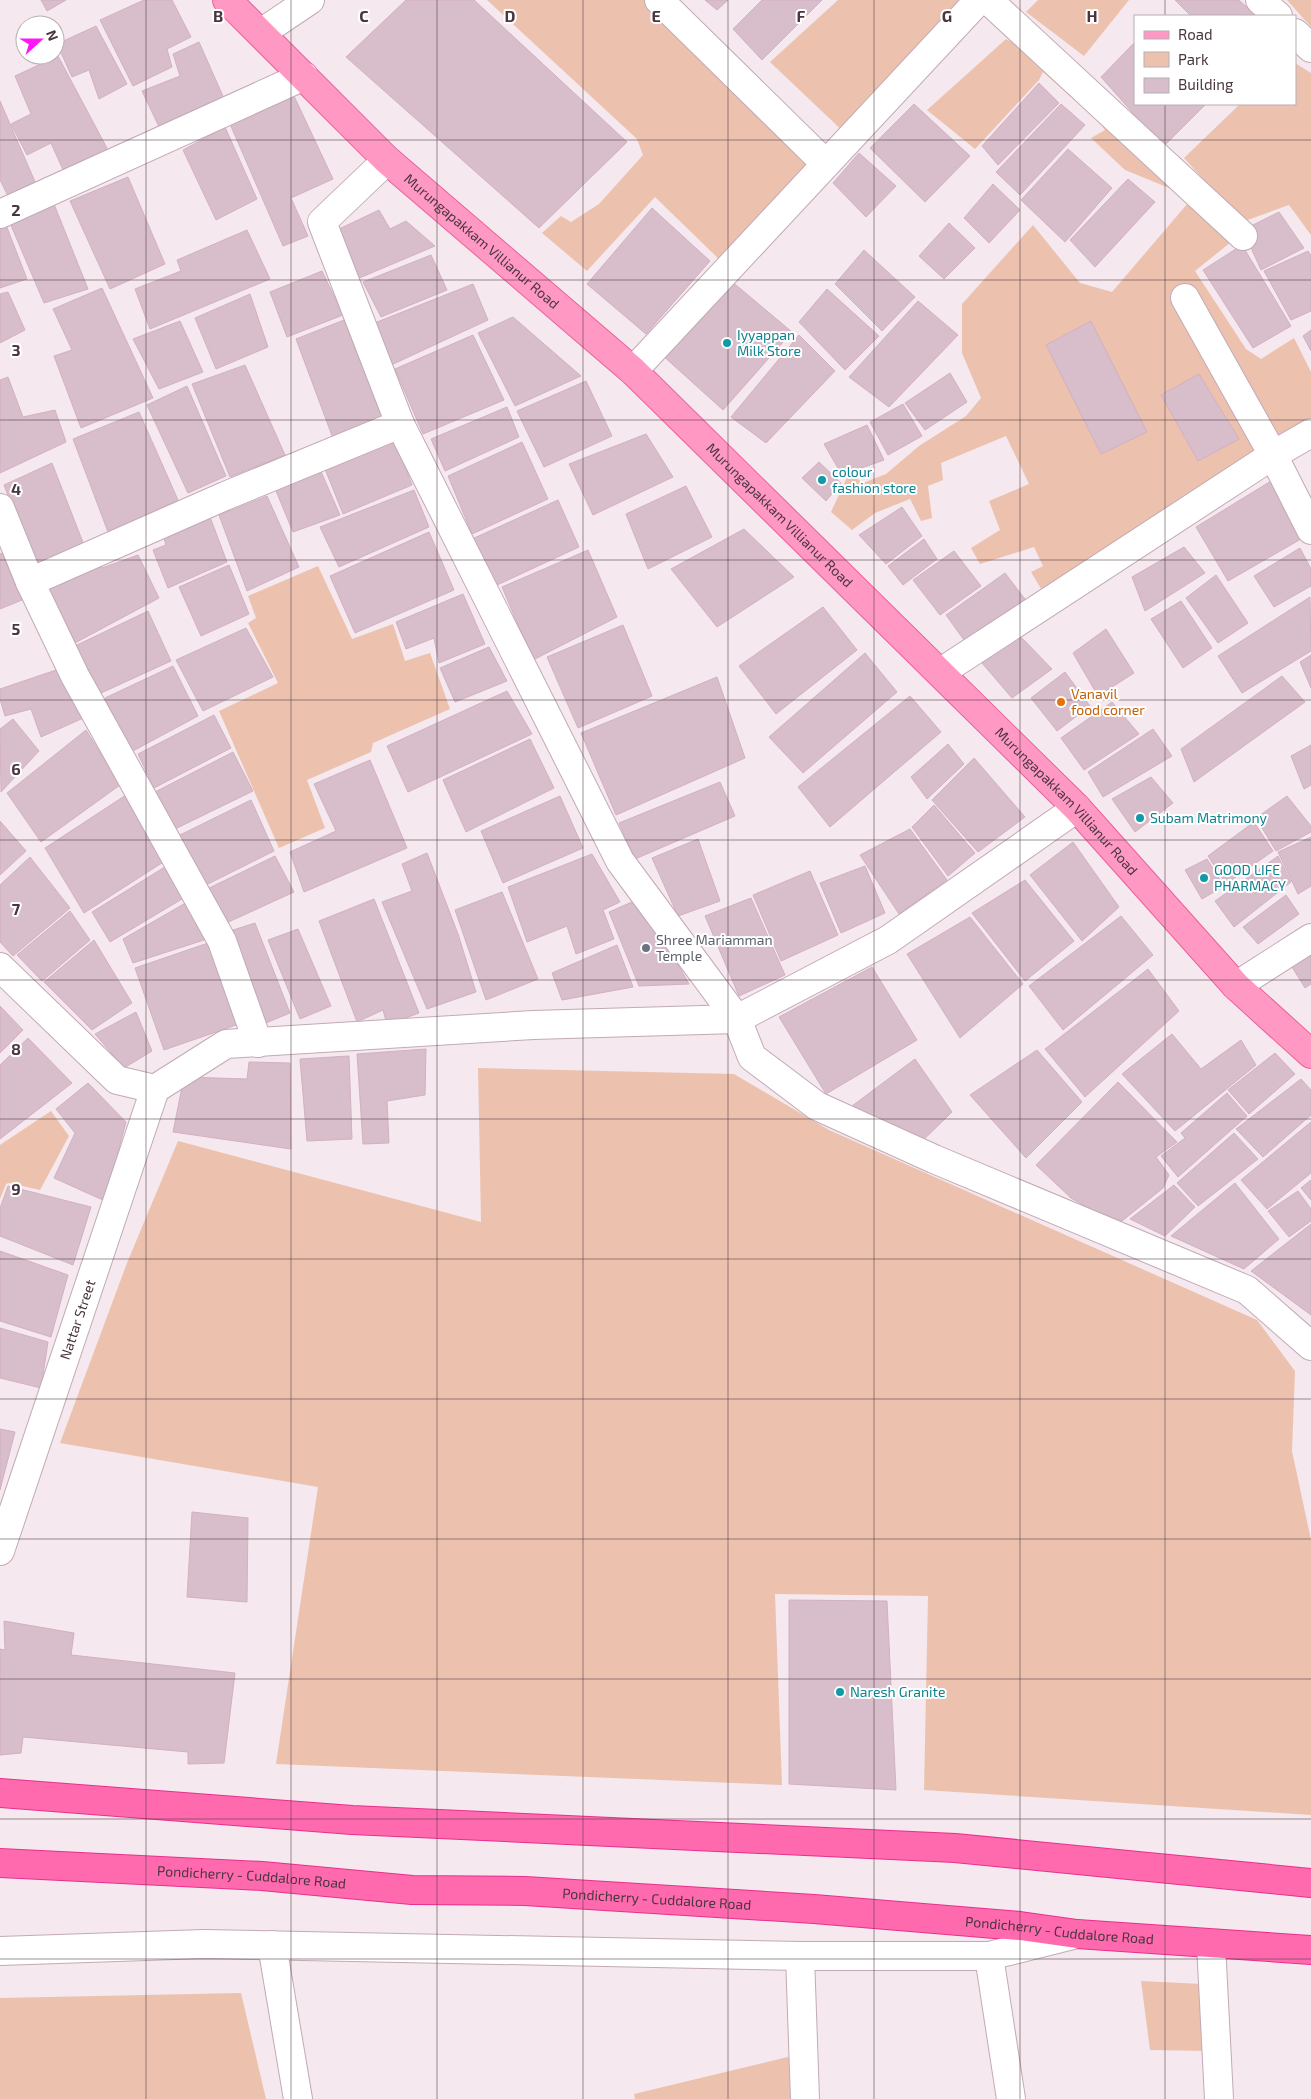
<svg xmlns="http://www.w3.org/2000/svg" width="1311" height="2099" viewBox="0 0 1311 2099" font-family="'Exo 2',sans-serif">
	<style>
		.green { fill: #ecc2af }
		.building { fill: #d8bdcb; stroke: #d3b0c2 }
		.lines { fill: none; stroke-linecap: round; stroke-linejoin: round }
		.minor-casing { stroke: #c2aab5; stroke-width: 30 }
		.major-casing { stroke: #ec609c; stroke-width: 30 }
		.highway-casing { stroke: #e8308c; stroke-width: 30 }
		.minor { stroke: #fff; stroke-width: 28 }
		.major { stroke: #ff98c3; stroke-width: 28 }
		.highway { stroke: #ff6aaf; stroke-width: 28 }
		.grid { fill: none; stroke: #493640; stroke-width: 1; stroke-opacity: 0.55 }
		.culture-dot { fill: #0f9aa8; stroke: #fff; stroke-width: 2 }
		.food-dot { fill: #e8710a; stroke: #fff; stroke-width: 2 }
		.worship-dot { fill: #6b7280; stroke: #fff; stroke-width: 2 }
		.labels { text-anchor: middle; stroke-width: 4; stroke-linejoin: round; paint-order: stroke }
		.street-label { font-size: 14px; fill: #493640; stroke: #fff }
		.culture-label { font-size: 14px; fill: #0d838f; stroke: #fff; text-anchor: start }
		.food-label { font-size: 14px; fill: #c56008; stroke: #fff; text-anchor: start }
		.worship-label { font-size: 14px; fill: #5b616d; stroke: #fff; text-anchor: start }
		.grid-label { font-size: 16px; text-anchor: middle; font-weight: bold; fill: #493640; stroke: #fff; stroke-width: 4; stroke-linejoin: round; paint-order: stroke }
	</style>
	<rect width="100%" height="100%" fill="#f5e8ee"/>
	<path class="green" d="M487,0h163l168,164 -95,99 -68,-66 -68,74 -45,-38 19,-17 10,6 28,-18 44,-49 -6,-16z
		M838,0h137l-127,136 -78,-74z
		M1038,0h91l-45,56 -58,-44z
		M1287,0h24v27z
		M1006,39l42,23 126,128 -49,-20 -34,-32 14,-8 -6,-8 -56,-50 -4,8 -64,69 -48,-39z
		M1295,63l16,10v162l-22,-30 -47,17 -58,-64 56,-54h55z
		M1194,196l42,42 -41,33 51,78 15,10 33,-21 17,34v56l-265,169 -15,-25 12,-6 -9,-19 -54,17 -9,-16 29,-18 -11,-29 40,-17 -23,-48 -65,27 2,17 -15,6 4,32 -11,3 -11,-22 -35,14 -23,17 -21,-18 18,-39 14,10 23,-9 33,-28 47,-30 15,-18 -19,-45v-49l71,-79 47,58 32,9z
		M318,566l34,73 41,-15 12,37 25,-8 20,56 -77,34 -2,9 -64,28 18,48 -46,20 -60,-137 59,-28 -30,-60 8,-5 -8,-22z
		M478,1068l256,6 95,56 428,190 38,51 -3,80 19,89v275l-387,-25 4,-194 -153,-2 7,191 -506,-21 42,-277 -258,-44 67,-180 51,-122 303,81z
		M51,1111l18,25 -29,54 -31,-7 -3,1 -6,15v-54z
		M1141,1981l61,3 5,67 -57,-1z
		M241,1993l25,106h-266v-101z
		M796,2055l2,44h-163l-1,-5z"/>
	<path class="building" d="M41,0h25l-19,11z
		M144,0h28l19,37 -24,12 5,18 -39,19 -33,-66z
		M406,0h68l153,142 -88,86 -193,-171z
		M705,0h23l-11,10z
		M762,0h60l-60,60 -29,-31z
		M1175,0h64l17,16h-65z
		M96,26l31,58 -28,15 -10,-29 -17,7 -15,-33z
		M199,42l27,61 -65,28 -19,-40 38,-15 -7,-22z
		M1135,42v62h71l-43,43 -62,-70z
		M58,56l51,96 -45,20 -13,-29 -24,12 -16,-31 20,-10 -16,-38z
		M1039,83l20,20 -61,62 -16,-19z
		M294,96l39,83 -42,19 17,38 -25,10 -53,-122z
		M0,101l36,83 -27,14 -9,-18z
		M914,104l56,52 -45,46 -55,-54z
		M1061,104l24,21 -65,70 -24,-23z
		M225,127l32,72 -41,21 -33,-70z
		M1068,149l44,39 -47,54 -44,-42z
		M859,153l37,33 -30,31 -33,-34z
		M128,177l37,87 -55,25 -40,-88z
		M1128,179l27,23 -60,65 -25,-27z
		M993,184l27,26 -31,33 -25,-25z
		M54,204l34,85 -44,14 -34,-80z
		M652,208l58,53 -64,73 -59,-50z
		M379,210l11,19 16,-8 29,25 -78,33 -20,-49z
		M1279,212l25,36 -43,22 -18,-40z
		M949,223l26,25 -31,31 -25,-23z
		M6,225l21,54 -27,9v-61z
		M247,230l23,49 -120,50 -15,-40 46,-18 -4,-11z
		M1242,245l49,81 -38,22 -50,-78z
		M864,250l51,47 -33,34 -47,-47z
		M1308,251l3,4v56l-20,9 -27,-49z
		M431,255l16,35 -66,27 -18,-35z
		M322,271l21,44 -56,22 -17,-45z
		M730,280l62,52 -69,78 -62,-56z
		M473,284l15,36 -99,46 -17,-42z
		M102,288l51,110 -72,30 -27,-72 18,-6 -19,-41z
		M827,289l52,47 -34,34 -46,-48z
		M8,292l17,38 -25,13v-49z
		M250,294l18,53 -52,22 -21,-51z
		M918,301l40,34 -69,72 -40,-30z
		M513,317l68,59 -66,30 -37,-73z
		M344,320l40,101 -50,20 -38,-102z
		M180,321l23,51 -44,17 -26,-50z
		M1091,321l56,111 -46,22 -55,-109z
		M1311,330v21l-8,-15z
		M473,335l31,65 -81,34 -28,-65z
		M799,335l36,36 -69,72 -35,-26z
		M245,365l40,90 -55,22 -38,-93z
		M950,373l17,29 -42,28 -20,-27z
		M1199,374l40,65 -41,22 -37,-66z
		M8,377l15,40 32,-7 11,32 -66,31v-93z
		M586,381l26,55 -68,31 -27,-56z
		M187,386l39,90 -38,17 -41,-88z
		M903,404l19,32 -34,19 -18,-33z
		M507,407l12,30 -74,34 -14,-32z
		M139,412l39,88 -70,32 -35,-93z
		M867,425l17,35 -42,15 -18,-31z
		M646,434l27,43 -80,38 -24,-51z
		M393,435l19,50 -69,29 -20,-50z
		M522,442l26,57 -76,35 -24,-58z
		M819,462l22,21 -15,18 -24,-23z
		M52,463l32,82 -48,23 -32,-83z
		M319,467l21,48 -47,17 -19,-46z
		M1276,478l32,57 -80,46 -32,-54z
		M686,486l26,51 -64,32 -22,-55z
		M414,490l15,37 -90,40 -19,-40z
		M267,496l32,71 -52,24 -28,-76z
		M558,500l21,47 -84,39 -23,-47z
		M902,507l20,29 -36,28 -27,-29z
		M210,517l17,45 -59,26 -15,-38 13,-5 -3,-10z
		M744,529l50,48 -77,50 -46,-58z
		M429,532l25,58 -99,43 -25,-57z
		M924,539l13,20 -34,26 -15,-19z
		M1184,547l21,26 -60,38 -13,-34z
		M1300,548l11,21v17l-37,21 -20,-31z
		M588,550l29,67 -84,43 -31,-73z
		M954,551l27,35 -41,29 -27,-35z
		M2,553l20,47 -22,9v-55z
		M138,555l21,43 -86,46 -29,-61 54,-24 4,9z
		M229,565l20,49 -48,22 -22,-49z
		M1005,573l26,34 -62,40 -23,-32z
		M1216,575l32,48 -30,20 -32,-45z
		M463,594l22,50 -46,19 -5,-25 -28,11 -10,-27z
		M1310,597l1,54 -69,42 -24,-37z
		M1181,601l31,47 -29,20 -32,-49z
		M823,607l34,43 -81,64 -37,-48z
		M148,611l23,50 -70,32 -26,-47z
		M623,625l29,71 -74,32 -31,-71z
		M246,628l27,49 -70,34 -27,-51z
		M1106,629l28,44 -36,23 -25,-43z
		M1020,636l32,33 -40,29 -30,-35z
		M489,647l18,34 -52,21 -15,-34z
		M865,653l32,39 -94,81 -34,-36z
		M1311,655v33l-11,-26z
		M173,666l25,50 -67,36 -26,-54z
		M65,667l25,48 -49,22 -10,-28 -26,7 -5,-17v-10z
		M1065,672l25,34 -33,25 -26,-33z
		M1282,676l23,26 -111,80 -13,-33z
		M717,677l28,81 -129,57 -35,-82z
		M507,691l25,43 -124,58 -21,-46z
		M910,696l31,36 -111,95 -32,-40z
		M1112,702l27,32 -55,36 -23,-32z
		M214,715l17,33 -77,40 -16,-34z
		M13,719l26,32 -38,41 -1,-63z
		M1153,729l19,27 -69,41 -15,-25z
		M86,730l34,55 -79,57 -34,-49z
		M530,739l24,49 -88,44 -23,-52z
		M948,744l16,20 -37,35 -16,-22z
		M1311,745v40l-7,4 -13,-33z
		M233,752l20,39 -80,39 -18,-38z
		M974,758l51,59 -47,35 -46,-52z
		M370,760l37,88 -103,44 -14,-40 46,-21 -22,-47z
		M1151,777l22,26 -38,29 -23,-33z
		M720,782l15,34 -100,43 -16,-36z
		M126,795l42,64 -84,54 -39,-65z
		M560,796l23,52 -80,35 -22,-52z
		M1287,796l24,30v6l-35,19 -20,-33z
		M251,800l23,51 -70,35 -26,-50z
		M934,805l41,48 -27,23 -36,-49z
		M0,821l26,30 -26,24z
		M1254,822l19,29 -47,33 -18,-28z
		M910,829l37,51 -48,34 -39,-59z
		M1311,837v49l-13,8 -20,-42z
		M698,839l22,62 -42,15 -26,-58z
		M1073,842l46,65 -37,34 -52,-66z
		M427,853l31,81 18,58 -49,17 -45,-107 30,-11 -10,-27z
		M592,854l28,48 -17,8 11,29 -38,15 -9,-28 -40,16 -19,-55z
		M275,856l19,36 -72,33 -17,-35z
		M1278,856l13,26 -57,45 -19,-26z
		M30,857l40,51 -57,48 -13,-14v-57z
		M1207,859l17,27 -22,13 -17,-29z
		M168,865l19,31 -77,46 -18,-30z
		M865,866l20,47 -44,20 -21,-50z
		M810,871l28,64 -57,26 -28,-66z
		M1025,880l49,61 -49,40 -53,-68z
		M502,892l36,87 -52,21 -31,-90z
		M1286,895l13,19 -41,30 -15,-17z
		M641,898l48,86 -50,2 -30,-74z
		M751,898l34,77 -46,21 -34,-80z
		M374,899l45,114 -32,12 -4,-15 -26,12 -38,-101z
		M189,901l18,38 -74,24 -10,-24z
		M70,911l20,29 -48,41 -25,-26z
		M1121,916l32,39 -90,75 -34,-44z
		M970,917l53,67 -63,54 -53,-84z
		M255,923l35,90 -29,12 -34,-93z
		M298,929l33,77 -31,13 -32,-79z
		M94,940l38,63 -40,27 -48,-48z
		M211,942l28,82 -75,26 -29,-82z
		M617,945l16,42 -71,13 -10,-27z
		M1311,953v31l-6,4 -13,-21z
		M872,967l45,73 -91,54 -47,-77z
		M1148,969l31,42 -94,86 -40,-48z
		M0,1006l23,24 -23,23z
		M136,1012l16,39 -28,17 -29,-34z
		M1172,1034l29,35 40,-29 15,25 -81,66 -53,-57z
		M28,1038l44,45 -72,56v-74z
		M426,1049l-1,46 -38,6 2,42 -26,1 -6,-90z
		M1037,1050l45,52 -56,56 -56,-63z
		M1275,1053l20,21 -46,40 -21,-24z
		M349,1056l3,83 -45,2 -7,-82z
		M915,1059l37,53 -38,37 -62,-43z
		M249,1062l41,1 1,86 -118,-17 11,-55 63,2z
		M1301,1079l10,11v25l-48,42 -27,-28z
		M1118,1082l59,60 -21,15 13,18 -6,13 -41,33 -28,-10 -23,-13 -35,-33z
		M88,1083l38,39 -21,79 -51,-23 21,-45 -19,-24z
		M1227,1093l20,23 -69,61 -17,-21 24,-18 -4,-5z
		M1311,1122v51l-44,36 -26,-29z
		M1234,1133l24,26 -60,47 -21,-23z
		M1311,1180v20l-10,-12z
		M1235,1183l44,56 -35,30 -73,-33z
		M1174,1185l21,22 -30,29 -35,-17z
		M8,1186l83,21 -18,58 -73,-29v-28z
		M1298,1191l13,18v12l-22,16 -21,-26z
		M1311,1224v91l-60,-44z
		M0,1251l68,24 -17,62 -51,-16z
		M0,1328l48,14 -7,46 -41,-10z
		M0,1429l15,3 -15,58z
		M192,1512l56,6 -1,84 -60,-5z
		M789,1600l98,1 9,189 -107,-6z
		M4,1621l70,12 -3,22 164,18 -11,90 -36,1v-12l-165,-15 -2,16 -21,2v-106l5,1z"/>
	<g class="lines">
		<defs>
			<g id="minor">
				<path d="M659,0l167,164"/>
				<path d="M988,0l255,236"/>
				<path d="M1260,0l18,16"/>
				<path d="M261,33l49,-33"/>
				<path d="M1295,33l16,15"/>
				<path d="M387,160l-65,62 78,202 220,437 117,158 15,38 65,49 117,53 313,131 64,56"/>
				<path d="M0,214l304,-138"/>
				<path d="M633,371l346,-371"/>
				<path d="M1311,433l-38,22 38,75"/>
				<path d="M0,508l30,74 45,94 147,265 36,102"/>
				<path d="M30,582l195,-86 175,-72"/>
				<path d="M941,672l332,-217 -88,-157"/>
				<path d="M0,967l117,113 38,9 71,-45 307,-19 204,-6 151,-79 189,-132"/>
				<path d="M1236,986l75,-48"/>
				<path id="s1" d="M0,1551l155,-462"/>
				<path d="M1211,1944l8,155"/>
				<path d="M272,1945l26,154"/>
				<path d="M0,1951l204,-7 596,12h189l88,-22"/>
				<path d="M800,1956l5,143"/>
				<path d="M989,1956l22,143"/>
			</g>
			<g id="major">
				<path id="s2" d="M227,0l160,160 246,211 444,437 159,178 75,68"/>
			</g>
			<g id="highway">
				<path d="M0,1793l352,27 603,28 356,35"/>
				<path id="s3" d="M0,1863l262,13 150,14 113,1 289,18 206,17 57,8 234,16"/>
			</g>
		</defs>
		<use href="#minor" class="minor-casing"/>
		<use href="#major" class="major-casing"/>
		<use href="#highway" class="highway-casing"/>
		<use href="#minor" class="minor"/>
		<use href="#major" class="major"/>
		<use href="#highway" class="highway"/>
	</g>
	<path class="grid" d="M146,0v2099M291,0v2099M437,0v2099M583,0v2099M728,0v2099M874,0v2099M1020,0v2099M1165,0v16M1165,104v1995M0,140h1311M0,280h1311M0,420h1311M0,560h1311M0,700h1311M0,840h1311M0,980h1311M0,1119h1311M0,1259h1311M0,1399h1311M0,1539h1311M0,1679h1311M0,1819h1311M0,1959h1311"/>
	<g class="culture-dot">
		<circle cx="727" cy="343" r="5"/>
		<circle cx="822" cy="480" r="5"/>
		<circle cx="1140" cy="818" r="5"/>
		<circle cx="1204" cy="878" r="5"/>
		<circle cx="840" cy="1692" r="5"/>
	</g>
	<circle class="food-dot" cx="1061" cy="702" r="5"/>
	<circle class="worship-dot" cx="646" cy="948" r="5"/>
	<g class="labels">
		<g class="street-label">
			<text dy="5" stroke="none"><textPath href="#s2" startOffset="351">Murungapakkam Villianur Road</textPath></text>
			<text dy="5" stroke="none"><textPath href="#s2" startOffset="756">Murungapakkam Villianur Road</textPath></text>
			<text dy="5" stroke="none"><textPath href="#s2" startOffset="1161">Murungapakkam Villianur Road</textPath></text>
			<text dy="5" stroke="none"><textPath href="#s1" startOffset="244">Nattar Street</textPath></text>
			<text dy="5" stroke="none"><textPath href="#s3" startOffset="252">Pondicherry - Cuddalore Road</textPath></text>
			<text dy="5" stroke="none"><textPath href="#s3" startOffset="658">Pondicherry - Cuddalore Road</textPath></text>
			<text dy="5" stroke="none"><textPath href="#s3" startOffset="1062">Pondicherry - Cuddalore Road</textPath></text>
		</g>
		<g class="culture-label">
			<text x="737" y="340">Iyyappan<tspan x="737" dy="16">Milk Store</tspan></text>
			<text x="832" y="477">colour<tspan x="832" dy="16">fashion store</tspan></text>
			<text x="1150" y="823">Subam Matrimony</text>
			<text x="1214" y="875">GOOD LIFE<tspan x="1214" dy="16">PHARMACY</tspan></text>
			<text x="850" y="1697">Naresh Granite</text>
		</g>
		<g class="food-label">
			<text x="1071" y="699">Vanavil<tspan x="1071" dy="16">food corner</tspan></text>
		</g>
		<g class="worship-label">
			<text x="656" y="945">Shree Mariamman<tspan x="656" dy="16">Temple</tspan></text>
		</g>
	</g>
	<g class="grid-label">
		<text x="218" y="22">B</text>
		<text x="364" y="22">C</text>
		<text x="510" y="22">D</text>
		<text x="656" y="22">E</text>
		<text x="801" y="22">F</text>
		<text x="947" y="22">G</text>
		<text x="1092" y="22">H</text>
		<text x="16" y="216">2</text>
		<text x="16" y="356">3</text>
		<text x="16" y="495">4</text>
		<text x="16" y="635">5</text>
		<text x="16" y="775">6</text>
		<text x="16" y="915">7</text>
		<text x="16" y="1055">8</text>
		<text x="16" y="1195">9</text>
	</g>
	<rect x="1134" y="15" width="162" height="90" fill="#ffffff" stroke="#b6afb3"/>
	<rect x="1144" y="31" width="25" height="8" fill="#ff98c3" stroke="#b6afb3"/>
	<text x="1178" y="40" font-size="15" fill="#493640">Road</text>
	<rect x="1144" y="52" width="25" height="15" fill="#ecc2af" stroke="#b6afb3"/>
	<text x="1178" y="65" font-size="15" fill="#493640">Park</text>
	<rect x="1144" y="78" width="25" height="15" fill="#d8bdcb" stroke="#b6afb3"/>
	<text x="1178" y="90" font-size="15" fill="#493640">Building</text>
	<g transform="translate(40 40) rotate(69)"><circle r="24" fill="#ffffff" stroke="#b6afb3"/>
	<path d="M0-4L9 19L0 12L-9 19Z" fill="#ff16fa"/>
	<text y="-8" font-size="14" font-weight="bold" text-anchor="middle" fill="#493640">N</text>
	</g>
</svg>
